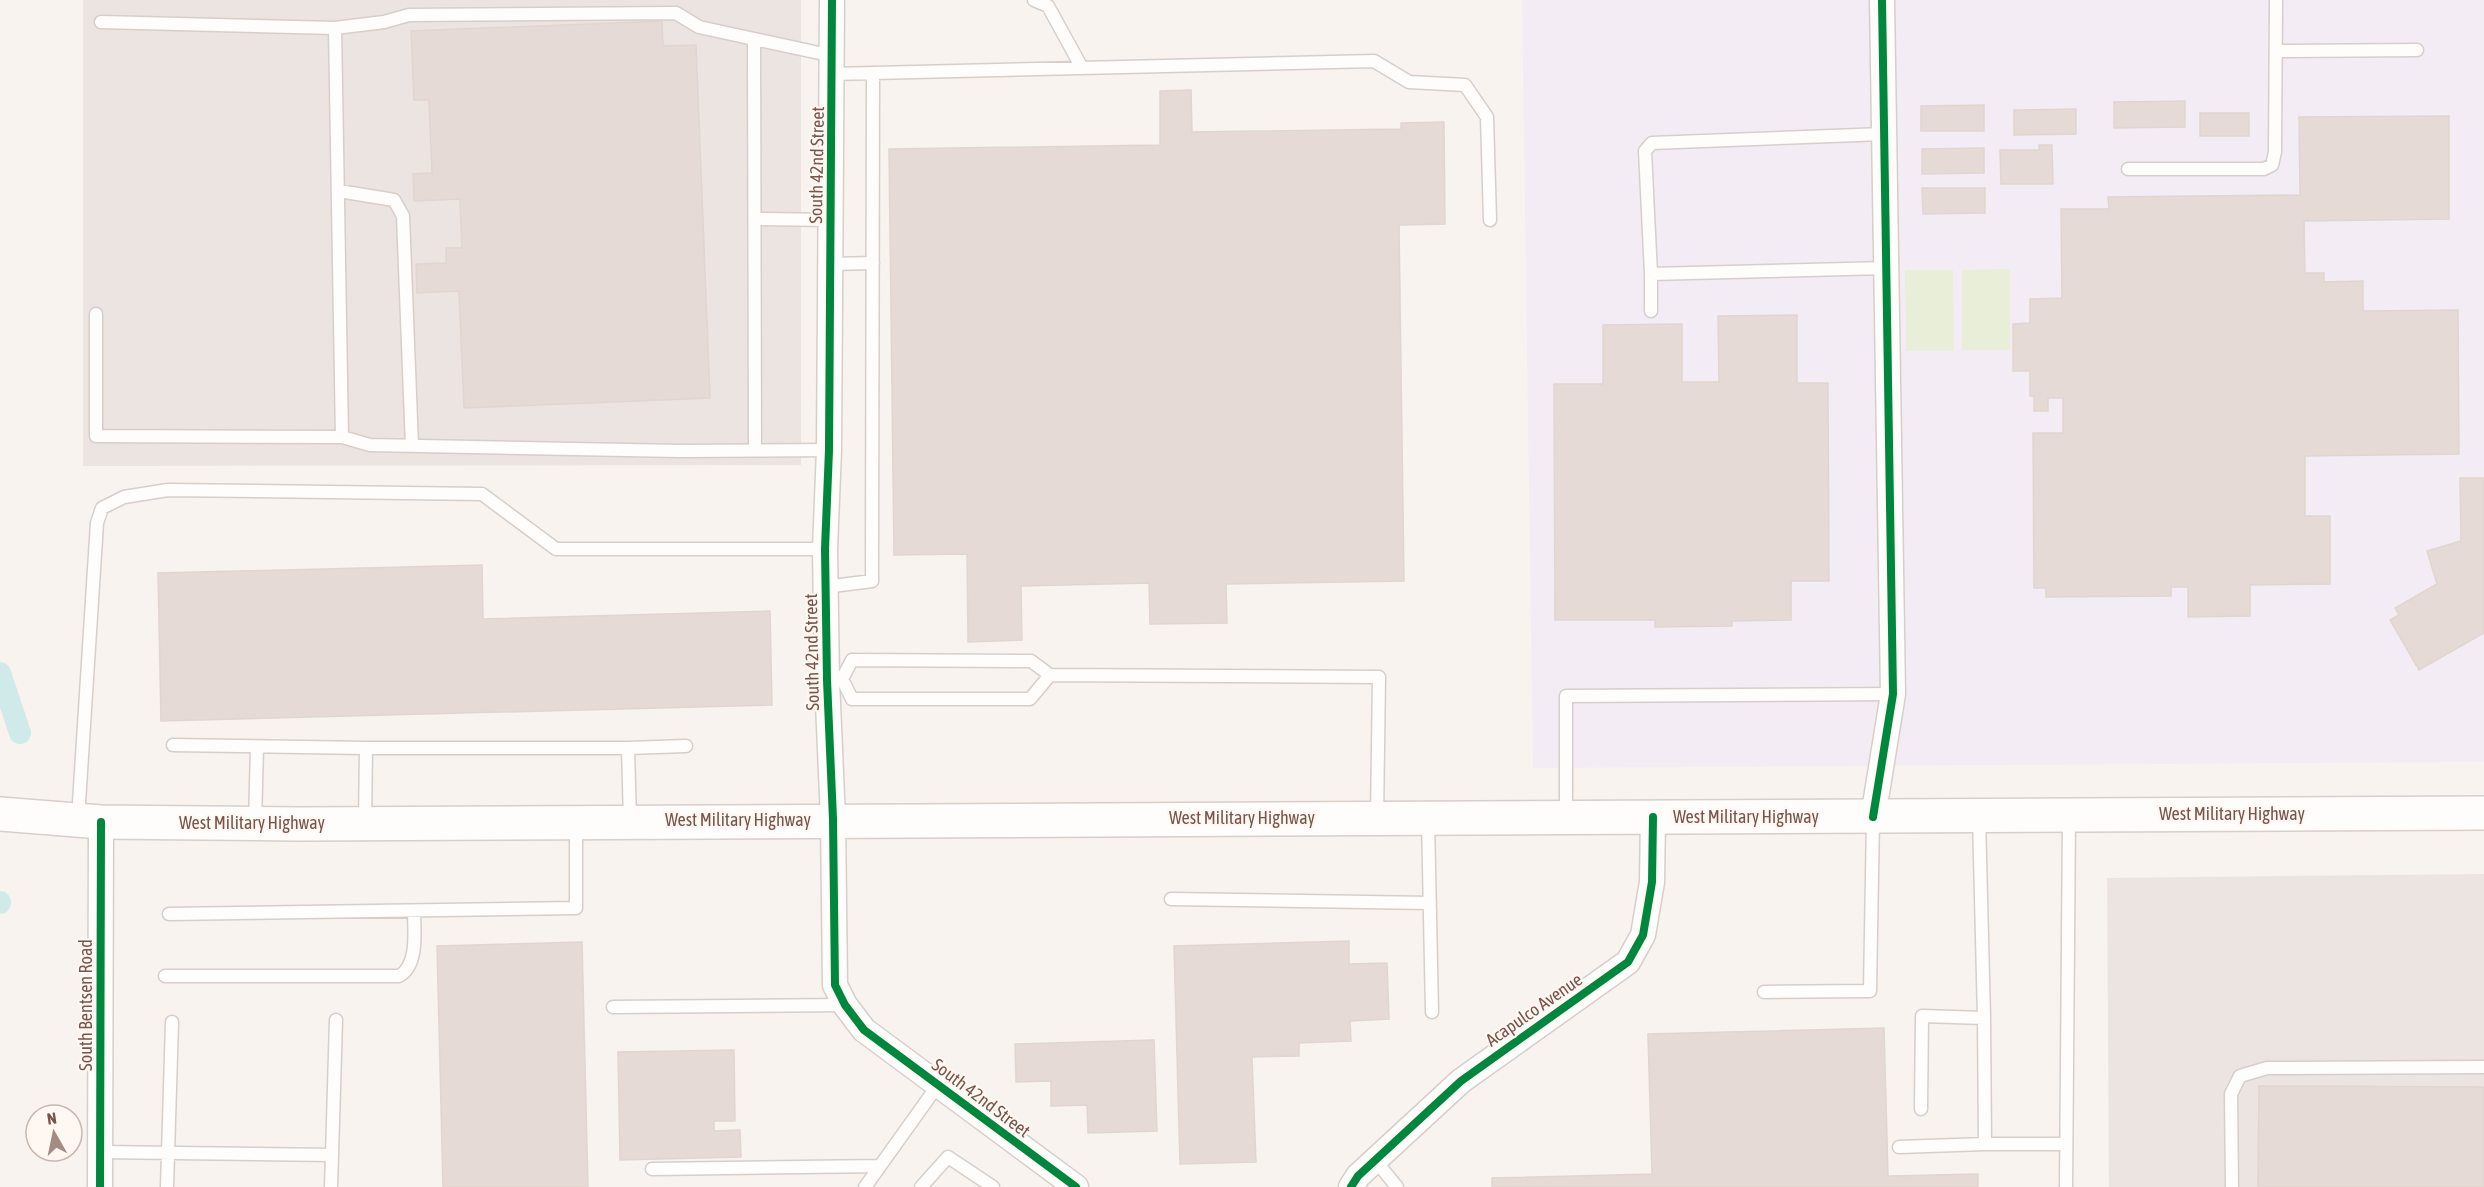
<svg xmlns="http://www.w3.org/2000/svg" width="2484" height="1187" viewBox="0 0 2484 1187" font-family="'Asap Condensed',sans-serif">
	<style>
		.industrial { fill: #ece4e0 }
		.education { fill: #f3ecf4 }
		.green { fill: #e9eed9 }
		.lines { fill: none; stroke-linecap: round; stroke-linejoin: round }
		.canal { stroke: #cfeae8; stroke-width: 22 }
		.building { fill: #e5dad5; stroke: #e1d5d0; stroke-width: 1.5 }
		.lane-casing { stroke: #d7ceca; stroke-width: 15 }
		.street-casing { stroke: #d7ceca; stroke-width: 27 }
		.secondary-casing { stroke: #d8ceca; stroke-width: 36 }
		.lane { stroke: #fefdfc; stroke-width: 12 }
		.street { stroke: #fefdfc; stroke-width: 24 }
		.secondary { stroke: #fefdfc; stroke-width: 33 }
		.cycleway-casing { stroke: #fff7f1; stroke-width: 11 }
		.cycleway { stroke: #00873e; stroke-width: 8 }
		.labels { text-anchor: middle; stroke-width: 4.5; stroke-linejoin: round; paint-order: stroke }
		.street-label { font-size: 18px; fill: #77554d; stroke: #fff7f1 }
	</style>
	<rect width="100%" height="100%" fill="#f8f3ee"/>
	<path class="industrial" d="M83,0h718v465l-718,1z
		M2484,874v313h-375l-2,-309z"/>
	<path class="education" d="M1522,0h962v762l-951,6z"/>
	<path class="green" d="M2010,269v81h-48v-80z
		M1905,270h48l1,81h-48z"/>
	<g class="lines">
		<path class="canal" d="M0,673l20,60
			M0,903v-1"/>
	</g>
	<path class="building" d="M662,21l1,25 33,-1 14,353 -246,10 -5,-117 -42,2 -1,-29 30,-1v-15h16l-2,-49 -46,2 -1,-27 19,-1 -3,-73h-15l-3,-69z
		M1191,90l1,42 209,-3v-6l43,-1 1,102 -46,1 5,356 -178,3 1,39 -77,1 -1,-41 -128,3 1,54 -54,2 -1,-88 -73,1 -5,-406 271,-4v-54z
		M2185,101v26l-71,1v-26z
		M1984,105v26h-63v-25z
		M2076,109v25l-62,1v-25z
		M2200,113h49v23h-49z
		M2449,116v103l-145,2 1,52h19v9l39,-1v30l95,-1 1,144 -154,2v60h25v68l-80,1v31l-62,1v-30h-17v9l-125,1v-9h-12l-1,-155h30v-35h-15v13h-14v-15h-4v-25h-17v-47l17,-1v-24l32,-1 -1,-89h48l-1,-12 192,-2 -1,-78z
		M2039,145h13l1,39h-52l-1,-34h39z
		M1984,148v25l-62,1v-25z
		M1922,188h63v25l-62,1z
		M1797,315v68h31l1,198h-38v39l-59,1v5l-77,1v-7h-100l-1,-236h49v-59l79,-1v58h37l-1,-66z
		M2460,478h24v155l-65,37 -29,-50 9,-5 -4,-7 42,-24 -10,-33 34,-10z
		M482,565l1,54 287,-8 2,94 -611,16 -3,-148z
		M1349,941v23l38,-1 2,56 -39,2 1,20 -52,2v13l-47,1 4,105 -76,2 -6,-218z
		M582,942l6,245h-145l-6,-241z
		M1884,1028l4,148 90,-2v13h-486v-9l160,-4 -4,-140z
		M1154,1040l3,91 -69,2 -1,-28 -36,1v-25l-35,1 -1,-38z
		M734,1050l1,71h-21v10l26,-1 1,27 -121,3 -2,-108z
		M2259,1086l225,1v100h-226z"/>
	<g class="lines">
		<defs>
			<path id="lane" d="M1034,0l14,6 34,62
				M101,22l234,6
				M754,39l1,411
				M2276,51l141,-1
				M833,74l541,-13 35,21 56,3 22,32 3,103
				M2128,169h136l8,-4 3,-13 1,-152
				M339,191l55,9 9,16 9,230
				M755,219l77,1
				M831,264l42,-1
				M1651,274l-6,-123 7,-8 232,-9
				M1651,311v-37l235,-6
				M96,314v122l246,1
				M829,450l-150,1 -309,-6 -28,-8 -7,-409 49,-6 25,-7 267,-2 23,14 134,29
				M825,587l47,-6 1,-508
				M842,679l10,-19 179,1 19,14 329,2 -2,140
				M842,679l10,20h178l20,-24
				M173,745l193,3h262l2,72
				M628,748l58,-2
				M1566,817v-121l327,-2
				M78,818l19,-295 5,-15 22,-11 44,-7 314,4 74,55h269
				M1428,819l4,193
				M365,822l1,-74
				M255,823l2,-76
				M1171,899l259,4
				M169,914l407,-6v-85
				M165,976h234c20,-11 15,-46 15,-65
				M1764,992l106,-1 3,-173
				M613,1007l232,-2
				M1984,1018l1,126h81
				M1921,1109l1,-93 62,2 -5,-201
				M1899,1147l86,-3
				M100,1152l232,3 -1,32
				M332,1155l4,-135
				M1375,1160l22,27
				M652,1169l228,-3
				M167,1187l5,-165
				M865,1187l73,-102
				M921,1187l27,-30 45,30
				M2066,1187l3,-371
				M2232,1187l-1,-93 9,-18 27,-8 217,-1"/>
			<path id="street" d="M832,0l-3,450 -4,99 2,131 6,139 2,166 10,20 19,25 212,157
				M1873,817l20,-123 -11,-694
				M100,1187l1,-365
				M1351,1187l7,-11 103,-95 167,-119 15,-27 9,-53 1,-65"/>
			<path id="secondary" d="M0,814l101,8 199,2 2184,-11"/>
		</defs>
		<use href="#lane" class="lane-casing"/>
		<use href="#street" class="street-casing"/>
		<use href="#secondary" class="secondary-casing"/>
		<use href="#lane" class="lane"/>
		<use href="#street" class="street"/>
		<use href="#secondary" class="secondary"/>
		<defs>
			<path id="cycleway" d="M832,0l-3,450 -4,99 2,131 6,139 2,166 10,20 19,25 212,157
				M1873,817l20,-123 -11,-694
				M100,1187l1,-365
				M1351,1187l7,-11 103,-95 167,-119 15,-27 9,-53 1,-65"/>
		</defs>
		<use href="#cycleway" class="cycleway-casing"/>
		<use href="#cycleway" class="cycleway"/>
	</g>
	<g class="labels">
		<g class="street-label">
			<text transform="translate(817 165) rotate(-89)" y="6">South 42nd Street</text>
			<text transform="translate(812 652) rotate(-91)" y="6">South 42nd Street</text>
			<text x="2232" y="820">West Military Highway</text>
			<text x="1746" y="823">West Military Highway</text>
			<text x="1242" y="824">West Military Highway</text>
			<text x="738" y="826">West Military Highway</text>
			<text x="252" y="829">West Military Highway</text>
			<text transform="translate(86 1005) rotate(-90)" y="6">South Bentsen Road</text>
			<text transform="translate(1534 1010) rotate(-35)" y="6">Acapulco Avenue</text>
			<text transform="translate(981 1098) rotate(37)" y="6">South 42nd Street</text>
		</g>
	</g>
	<g transform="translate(54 1133) rotate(351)"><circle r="28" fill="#fff7f1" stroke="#c9b6af" stroke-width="1.5"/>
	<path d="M0-4.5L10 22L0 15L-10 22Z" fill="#a48c85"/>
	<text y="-9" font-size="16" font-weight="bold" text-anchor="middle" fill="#77554d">N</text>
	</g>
</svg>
